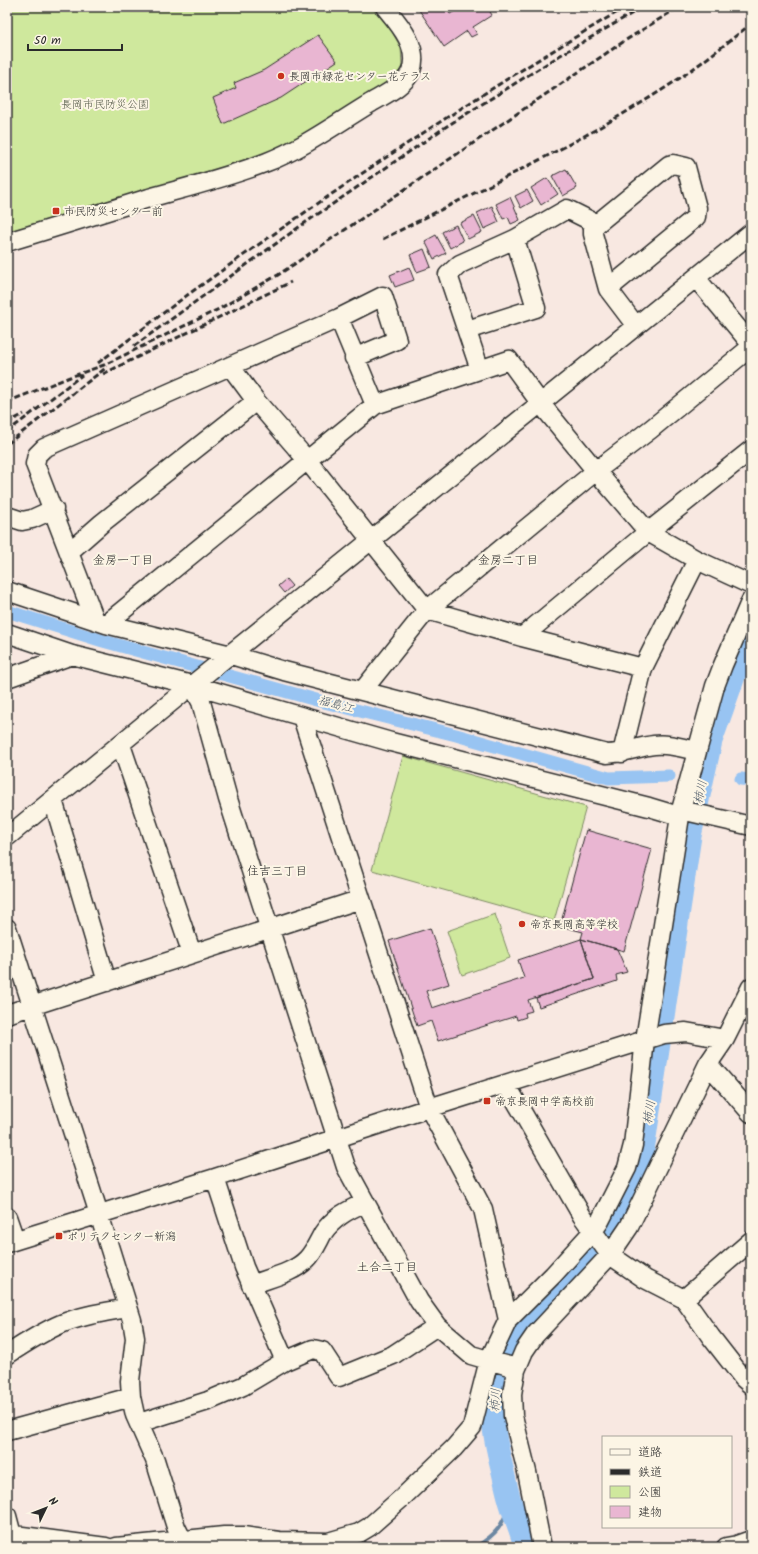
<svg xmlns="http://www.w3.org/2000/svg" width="758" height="1554" viewBox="0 0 758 1554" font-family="Kalam,'Klee One',sans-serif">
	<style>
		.green { fill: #cfe89d; stroke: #7d8a64 }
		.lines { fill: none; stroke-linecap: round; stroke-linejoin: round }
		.stream { stroke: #6c87a2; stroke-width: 4 }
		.canal { stroke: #98c4f2; stroke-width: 13 }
		.river { stroke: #98c4f2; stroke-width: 23 }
		.building { fill: #e9b6d2; stroke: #2b2b2b }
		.minor-casing { stroke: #2b2b2b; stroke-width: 21 }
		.minor { stroke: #fcf5e5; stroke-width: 18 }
		.rail { stroke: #2b2b2b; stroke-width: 3; stroke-dasharray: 6 3; stroke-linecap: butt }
		.poi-dot { fill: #c8321e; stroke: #fcf5e5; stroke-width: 1.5 }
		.labels { text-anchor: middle; stroke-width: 4; stroke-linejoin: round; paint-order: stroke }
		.poi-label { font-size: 11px; fill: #2b2b2b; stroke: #fcf5e5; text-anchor: start }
		.park-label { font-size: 11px; fill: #545a48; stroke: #fcf5e5 }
		.neighbourhood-label { font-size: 12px; fill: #2b2b2b; stroke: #fcf5e5 }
		.water-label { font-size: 12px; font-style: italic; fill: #4c5967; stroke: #fcf5e5 }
	</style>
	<rect width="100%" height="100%" fill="#f8e8e1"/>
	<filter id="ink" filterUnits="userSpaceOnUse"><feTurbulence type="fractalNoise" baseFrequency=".025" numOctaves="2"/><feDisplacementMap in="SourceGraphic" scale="8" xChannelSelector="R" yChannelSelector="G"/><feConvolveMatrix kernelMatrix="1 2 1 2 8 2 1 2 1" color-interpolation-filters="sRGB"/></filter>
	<g filter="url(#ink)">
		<path class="green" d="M7,7h364l19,21 11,20 1,18 -7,13 -18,14 -117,66 -253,73z
			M403,756l183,51 -32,114 -182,-51z
			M495,914l15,44 -48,17 -15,-44z"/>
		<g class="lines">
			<path class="stream" d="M476,1547c22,-14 25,-20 35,-44"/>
			<path class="canal" d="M7,611l96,30 217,60 136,34 131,37 22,6 60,-2
				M741,779l10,1"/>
			<path class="river" d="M525,1547c-3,-15 -10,-29 -14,-43 -4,-12 -6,-24 -9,-36 -4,-17 -9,-35 -9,-53 -3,-88 67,-121 113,-182 17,-23 28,-49 36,-76l48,-321 21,-95 27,-76 13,-27"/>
		</g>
		<path class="building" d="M417,7h28l5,7 12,-7h25l5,8 -19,12 4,7 -6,3 -4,-6 -23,16z
			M318,35l19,26 -56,37 -58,26 -10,-26 23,-10 -2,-5 30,-13z
			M566,169l11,19 -14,8 -11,-20z
			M547,178l11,16 -17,11 -10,-17z
			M527,190l6,11 -12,7 -6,-12z
			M510,197l10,23 -9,4 -3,-7 -5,2 -7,-15z
			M492,206l7,16 -15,7 -7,-16z
			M474,216l8,16 -14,7 -8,-16z
			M456,225l7,16 -13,7 -8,-16z
			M436,235l10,18 -12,6 -9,-18z
			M424,249l7,18 -14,5 -7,-17z
			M409,267l5,13 -19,7 -5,-12z
			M286,579l6,7 -8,7 -6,-7z
			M586,830l66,19 -28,102 -43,-12 2,-7 -23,-6z
			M430,928l19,56 -23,7 6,17 92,-30 -6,-18 63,-21 13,40 -66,21 4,11 -7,2 1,4 -9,3 -1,-4 -78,25 -7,-20 -14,5 -28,-85z
			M581,939l36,10 10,23 -11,3 1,6 -78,26 -3,-9 58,-19z"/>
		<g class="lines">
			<defs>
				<path id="minor" d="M7,242c47,-14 94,-29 142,-44 39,-11 80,-21 118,-36 36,-14 69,-38 102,-58 13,-8 37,-19 42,-33 9,-24 -12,-47 -26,-64
					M696,278l55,66
					M608,289l88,-72 1,-9 -11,-41 -13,-3 -4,1 -76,62v7l15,55 28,37
					M339,318l36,87
					M467,330l69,-22 -21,-69
					M230,366l26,35 51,59 120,150 95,27 121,31
					M480,370l-32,-95 12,-11 55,-25 52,-30 30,15
					M7,516l15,5 10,-2 22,-10
					M69,552l33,-29 154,-122
					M7,591l99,33 125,31 53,16 323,83c18,-1 31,-7 47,-9 14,-2 29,3 43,6
					M95,620l-60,-156 2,-9 7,-7 295,-130 44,-22 14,44 -43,18
					M106,624l269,-219 134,-45 32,44 55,67 52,61 49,28 54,25
					M7,633l65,22 120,30 199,57 258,65 30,9
					M522,637l126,-105 103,-82
					M7,678l65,-23
					M192,685l9,17 27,97 118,368 73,134 18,25 34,29 38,11 7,4
					M363,690l64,-80 169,-139 55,-42 100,-82
					M121,745l71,209
					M622,753l21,-85 54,-108
					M53,800l54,182
					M681,810l70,16
					M7,837l185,-152 559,-452
					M7,928l92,286 33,106 3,18 -5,43 1,16 4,18 20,45 21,67 7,14v6
					M7,1014l354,-115
					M708,1064l43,49
					M506,1084l76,132 28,39 35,24 39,20 27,38 32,41 8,7
					M215,1178l29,89 41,94
					M7,1217l8,23
					M7,1243l208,-65 214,-70 235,-74 22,-2 39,7
					M251,1285c18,-7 43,-12 56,-26 7,-7 11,-17 16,-26 10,-15 25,-23 41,-30
					M684,1299l67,-58
					M508,1320l45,-45 40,-44 7,-10 27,-53 6,-23 12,-105 36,-230 34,-124 8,-21 28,-65
					M7,1355c18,-12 35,-23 54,-31 21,-9 45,-12 67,-16
					M139,1423l69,-22 35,-15 42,-25 28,-12 9,2 17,26 54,-22 44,-29
					M7,1431l124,-34
					M7,1516l5,19
					M7,1534l99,13
					M116,1547l108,-11h19l36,5 49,1 31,-9 10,-6 35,-31 50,-48 18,-21 17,-67 19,-40 -25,-111 -54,-101 -127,-391
					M542,1547l-15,-75 -14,-56 -1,-22 4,-24 8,-19 11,-16 75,-80 19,-28 79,-163 17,-25 26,-52
					M726,1547l11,-2 14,-5"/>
			</defs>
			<use href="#minor" class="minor-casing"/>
			<use href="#minor" class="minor"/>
			<path class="rail" d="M383,239c97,-50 197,-95 288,-155 28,-18 54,-40 80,-60
				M134,346l165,-119 148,-101 112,-70 84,-49
				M98,363c35,-26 69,-54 105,-79 137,-98 278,-192 423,-277
				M103,374l188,-92
				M7,402l63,-25 34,-12 115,-56 59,-34 348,-235 53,-33
				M7,423l17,-9
				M7,432l75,-57
				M7,444l100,-77"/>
		</g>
	</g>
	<g class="poi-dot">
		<circle cx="281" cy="76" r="4"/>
		<rect x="52" y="207" width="8" height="8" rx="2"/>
		<circle cx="522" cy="924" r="4"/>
		<rect x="483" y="1097" width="8" height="8" rx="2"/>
		<rect x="55" y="1232" width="8" height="8" rx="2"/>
	</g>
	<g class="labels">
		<g class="poi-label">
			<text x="289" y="80">長岡市緑花センター花テラス</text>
			<text x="64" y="215">市民防災センター前</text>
			<text x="530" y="928">帝京長岡高等学校</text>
			<text x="495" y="1105">帝京長岡中学高校前</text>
			<text x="67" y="1240">ポリテクセンター新潟</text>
		</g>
		<g class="park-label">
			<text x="105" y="108">長岡市民防災公園</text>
		</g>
		<g class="neighbourhood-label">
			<text x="123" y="564">金房一丁目</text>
			<text x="508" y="564">金房二丁目</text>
			<text x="277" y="875">住吉三丁目</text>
			<text x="387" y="1271">土合二丁目</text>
		</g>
		<g class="water-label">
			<text transform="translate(336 704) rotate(15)" y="4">福島江</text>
			<text transform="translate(700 792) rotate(-78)" y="4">柿川</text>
			<text transform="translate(649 1112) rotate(-81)" y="4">柿川</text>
			<text transform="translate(495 1400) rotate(-87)" y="4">柿川</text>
		</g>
	</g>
	<rect width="758" height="1554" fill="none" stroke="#fcf5e5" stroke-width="24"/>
	<rect x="12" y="12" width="734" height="1530" fill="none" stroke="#2b2b2b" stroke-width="1.5" filter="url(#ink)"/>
	<rect x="602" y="1436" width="130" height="92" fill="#fcf5e5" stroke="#a8a49b"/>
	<rect x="610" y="1449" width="20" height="6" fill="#fcf5e5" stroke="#a8a49b"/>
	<text x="638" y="1456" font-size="12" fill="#2b2b2b">道路</text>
	<rect x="610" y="1469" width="20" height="6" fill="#2b2b2b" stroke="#a8a49b"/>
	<text x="638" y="1476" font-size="12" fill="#2b2b2b">鉄道</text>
	<rect x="610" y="1486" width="20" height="12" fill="#cfe89d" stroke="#a8a49b"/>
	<text x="638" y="1496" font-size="12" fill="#2b2b2b">公園</text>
	<rect x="610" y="1506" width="20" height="12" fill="#e9b6d2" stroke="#a8a49b"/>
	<text x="638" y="1516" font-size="12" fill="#2b2b2b">建物</text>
	<g transform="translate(46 1508) rotate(47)" stroke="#fcf5e5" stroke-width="3" paint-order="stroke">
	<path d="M0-3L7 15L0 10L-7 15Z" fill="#2b2b2b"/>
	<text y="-6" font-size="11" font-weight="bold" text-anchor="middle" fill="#2b2b2b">N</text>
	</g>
	<path d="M28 44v6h94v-6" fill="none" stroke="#2b2b2b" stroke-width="2"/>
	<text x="34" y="44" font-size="12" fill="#2b2b2b" stroke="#fcf5e5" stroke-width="3" paint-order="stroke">50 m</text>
</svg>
